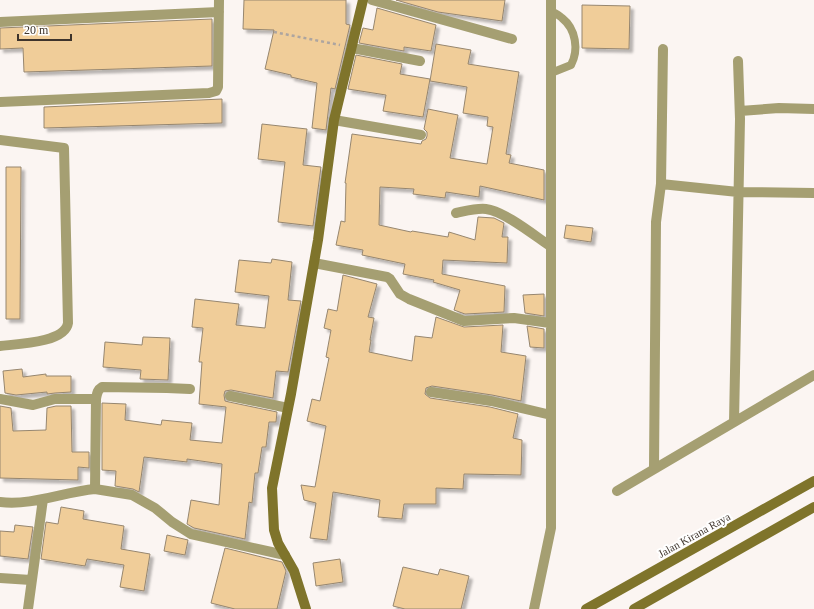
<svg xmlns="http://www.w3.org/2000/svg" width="814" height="609" viewBox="0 0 814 609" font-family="Georgia,serif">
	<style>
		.building { fill: #f0cd99; stroke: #96866f; filter: url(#shadow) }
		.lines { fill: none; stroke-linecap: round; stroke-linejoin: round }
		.path { stroke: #ada5a0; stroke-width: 2.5; stroke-dasharray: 3 3; stroke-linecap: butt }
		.lane { stroke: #a59f72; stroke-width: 8 }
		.street { stroke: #a59f72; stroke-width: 10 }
		.secondary { stroke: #7f742b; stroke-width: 10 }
		.labels { text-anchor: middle; stroke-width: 4; stroke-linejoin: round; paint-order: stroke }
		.street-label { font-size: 11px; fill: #3e342c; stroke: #fff }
	</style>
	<defs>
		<filter id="shadow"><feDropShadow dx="3.5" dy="3.5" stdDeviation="1" flood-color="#0004"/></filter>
	</defs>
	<rect width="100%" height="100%" fill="#fbf5f2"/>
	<path class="building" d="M244,0h102v24l4,1 -15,64 -4,-1 -5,42 -14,-2 5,-45 -26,-6v-2l-26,-6 9,-39 -31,-1z
		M396,0h109l-3,21 -64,-9z
		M582,5l48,1 -1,43 -47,-1z
		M377,8l59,17 -5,26 -27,-4v4l-45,-8 4,-15 10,2z
		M212,19v47l-188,6 -1,-24 -23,1v-21z
		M436,44l35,6 -3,14 51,8 -13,82 5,1 -2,8 35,7v30l-64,-14 -1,11 -33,-5 -1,6 -32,-4 1,-5 -34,-2 -1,38 32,7 1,-1 36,6 1,-5 26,8 3,-23 16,1 10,5 -2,14h6l-1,26 -64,-3 -1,14 63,12 -1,26 -39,2 -11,-4 6,-20 -27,-8 1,-2 -31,-6 2,-10 -43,-9 1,-5 -27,-5 5,-24 4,1 1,-39h-1l7,-49 69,10 1,-3 4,-2 1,-3v-4l-3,-3 4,-20 30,6 -8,43 37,6 6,-37 -6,-1 1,-9 -25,-4 4,-26 -37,-6z
		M356,55l46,9 -2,10 30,5 -7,38 -40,-6 3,-16 -38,-6z
		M222,99v24l-178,5v-21z
		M262,124l45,5 -4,36 18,2 -8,59 -35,-4 7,-60 -27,-3z
		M6,167h15l-1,152h-14z
		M566,225l27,3 -2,14 -27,-4z
		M272,259l20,3 -4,38 13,1 -13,71 -12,-1 -3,27 -42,-8 -6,1 -1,4 1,6 4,1 48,10 -1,10h-7l-3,25h-4l-4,26h-3l-3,30 -3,-1 -4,37 -51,-11 -7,-4 4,-24 28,5 3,-41 -35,-5v3l-43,-5 -5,35 -6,-3 -18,-3 1,-15 -14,-1v-67l24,1 -1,16 36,5 1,-5 30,3 -2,17 32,3 4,-36 -27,-3 3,-42h-3l4,-34 -11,-1 3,-28 44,5 -3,21 29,3 4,-32 -34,-4 4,-32 32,3z
		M343,275l34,9 -9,33 6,1 -4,22h1l-2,12 43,9 3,-25 17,2 4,-21 28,10 39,-2 -2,27 25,4 -5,45 -29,-6 -60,-9 -6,2 -1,6 5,4 60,9 28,7 -5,24 9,2 -1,35 -57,-1 -1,15 -27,-1v16h-32l-2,15 -24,-2 2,-17 -47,-8 -6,48 -17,-2 6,-35 -12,-3 -3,-15 14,2 11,-61 -19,-5 5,-22 8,2 9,-43 -3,-1 5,-27 -7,-2 4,-19 9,2z
		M544,294v22l-19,-3 -2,-18z
		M527,326l17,3v19l-14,-1z
		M143,337l27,1 -2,42 -28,-1 1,-9 -38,-3 2,-25 37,3z
		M22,369l1,8 23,-3v2h25v16l-16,1 -8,1v-2l-31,3 -11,-2 -2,-22z
		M0,406l11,2 2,23 33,-1 1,-22 9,-2h15l1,46h17v16l-11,-1v13l-78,-2z
		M61,507l23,4 -1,8 41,7 -3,23 29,5 -6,37 -24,-4 4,-22 -37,-6 -2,7 -44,-7 5,-37 12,2z
		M15,525l18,2 -5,32 -28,-3v-25l14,1z
		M167,535l21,5 -3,15 -21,-4z
		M225,548l57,14 4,9 -9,38h-42l-24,-6z
		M340,559l3,23 -27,4 -3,-23z
		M403,567l35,8 2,-6 29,7 -8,33h-56l-12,-3z"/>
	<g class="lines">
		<path class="path" d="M274,32l66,13"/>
		<path class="lane" d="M551,73l20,-8c8,-15 5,-36 -9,-47 -3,-3 -7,-5 -11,-7"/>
		<path class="street" d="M372,0l140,39
			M0,22l219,-10
			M352,48l68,13
			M0,102l209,-9 7,-2 2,-4 1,-87
			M740,111l39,-3 35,1
			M334,120l87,15
			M0,140l64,8 4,175c-3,20 -52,21 -68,23
			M661,184l77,8 76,1
			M456,213c10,-2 20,-5 30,-4 18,2 49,27 64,37
			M314,263l73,14 3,2 10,15 9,5 55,22 50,-3 36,5
			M431,392l60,9 60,14
			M230,396l58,12
			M0,399l33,6 22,-6h41
			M734,422l6,-303 -2,-58
			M654,468l2,-246 5,-38 2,-135
			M95,489l37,6 23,13 17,14 19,12 94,21
			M617,491l197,-116
			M0,502c32,4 63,-10 95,-13l1,-90c1,-5 1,-9 6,-12l65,1 23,1
			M0,578l31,2
			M28,609l15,-110
			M534,609l17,-81v-528"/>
		<path class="secondary" d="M306,609l-12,-38 -16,-28 -4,-13 -2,-42 19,-94 27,-154 16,-120 29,-120
			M586,609l228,-128
			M634,609l180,-102"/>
	</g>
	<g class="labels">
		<g class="street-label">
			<text transform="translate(694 535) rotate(-29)" y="4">Jalan Kirana Raya</text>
		</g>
	</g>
	<path d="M18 34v6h53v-6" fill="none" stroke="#3e342c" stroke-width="2"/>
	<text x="24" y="34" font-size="12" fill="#3e342c" stroke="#ffffff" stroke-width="3" paint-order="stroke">20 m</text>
</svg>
